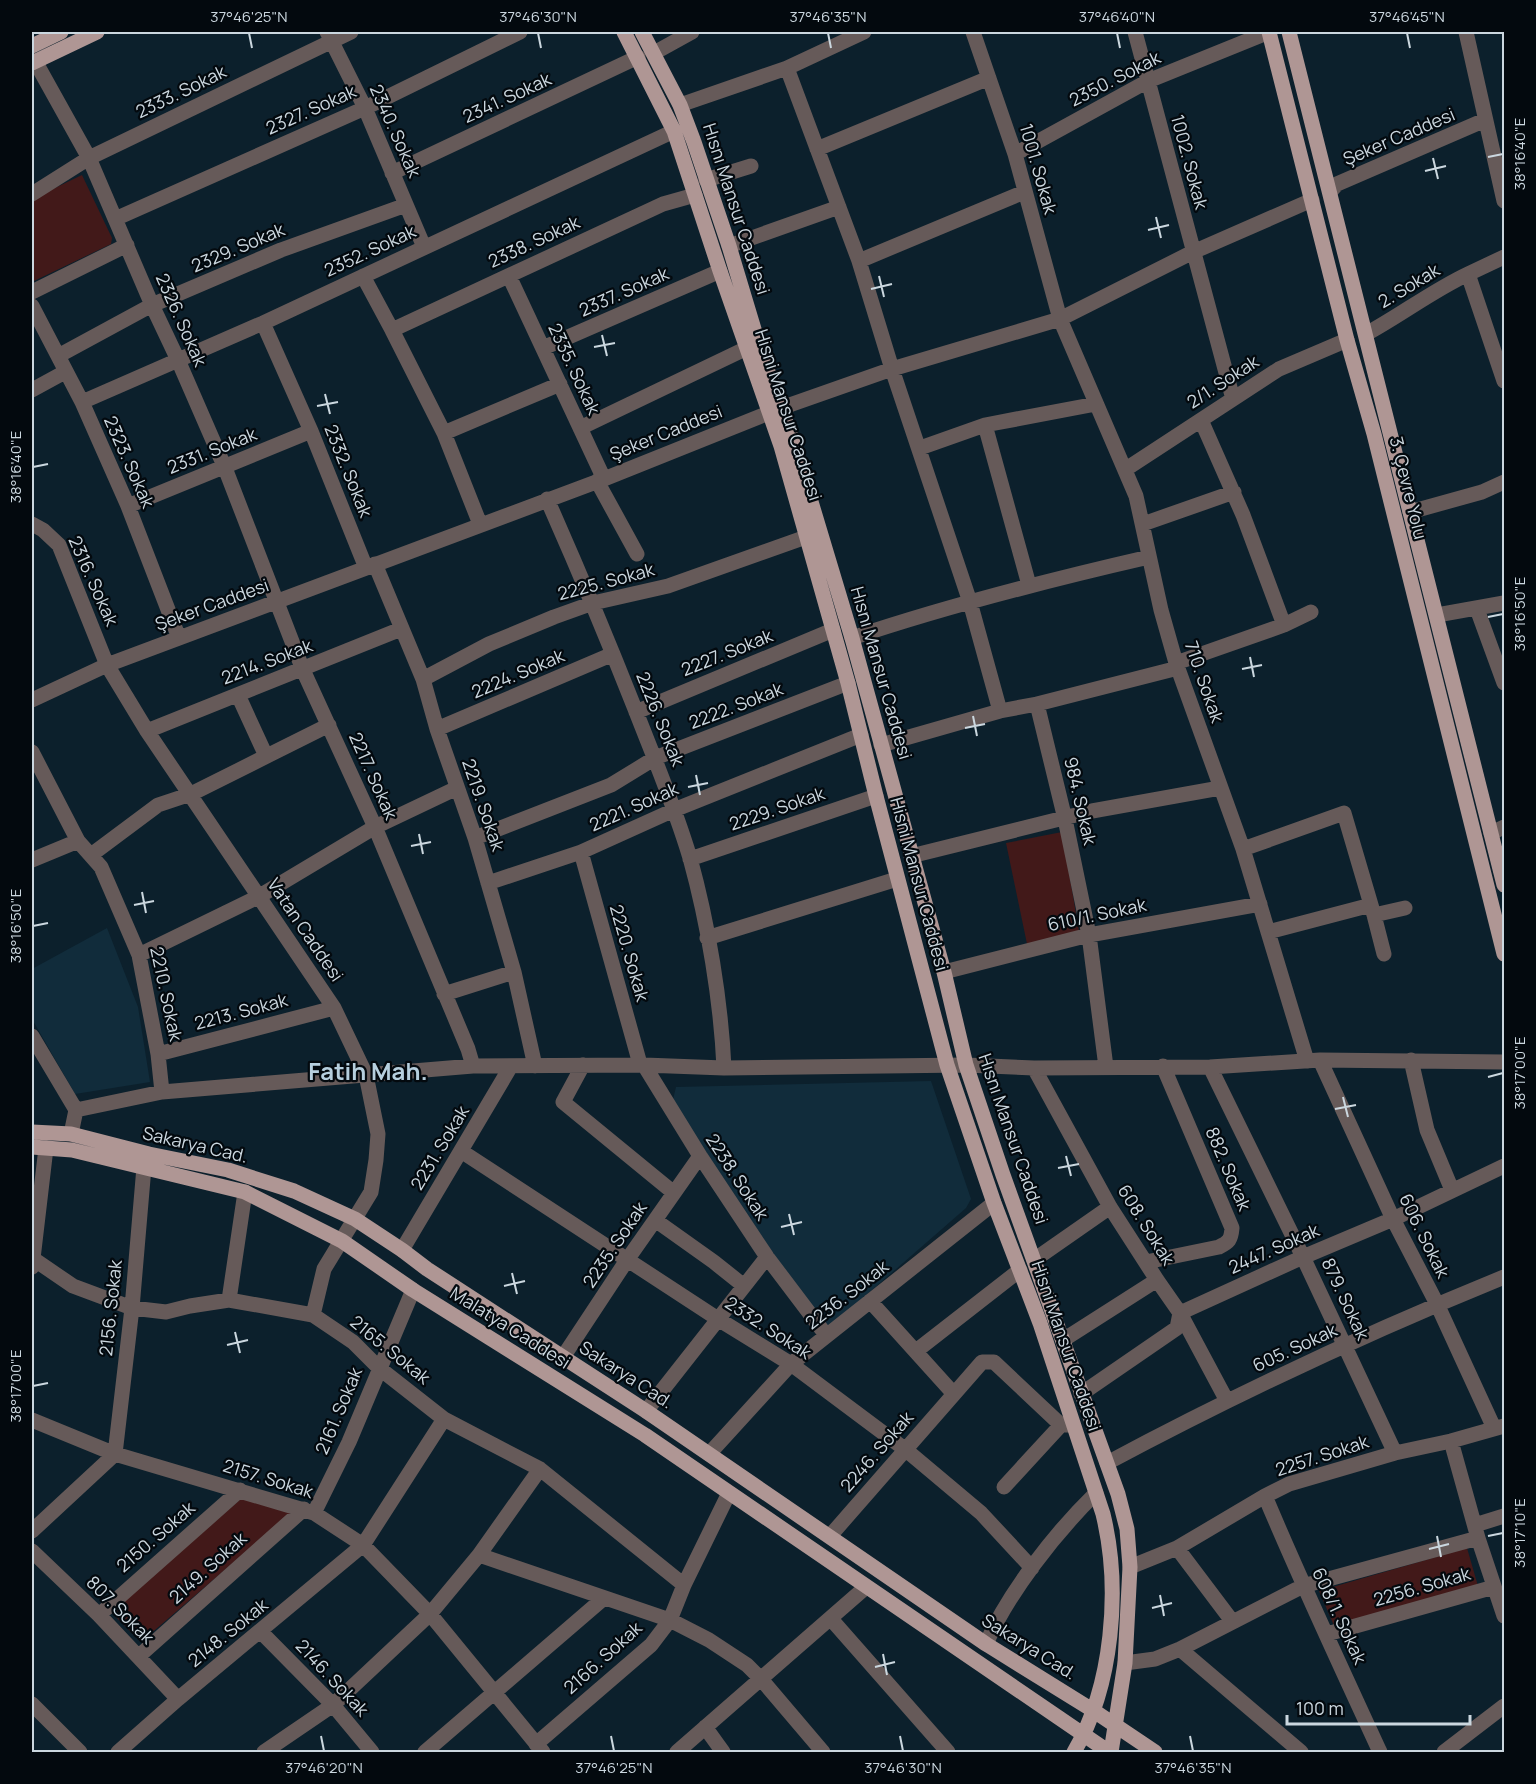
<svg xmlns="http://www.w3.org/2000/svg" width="1536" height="1784" viewBox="0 0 1536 1784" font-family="Manrope,sans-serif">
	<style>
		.built { fill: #112c3b }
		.green { fill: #421919 }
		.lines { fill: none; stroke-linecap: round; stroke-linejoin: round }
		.minor { stroke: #665a59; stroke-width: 15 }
		.major { stroke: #af9694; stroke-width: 15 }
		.ticks { fill: none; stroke: #cbd7df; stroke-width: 2 }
		.labels { text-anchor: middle; stroke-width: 4.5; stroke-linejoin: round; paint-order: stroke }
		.street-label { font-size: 18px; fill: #cbd7df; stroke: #03090e }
		.district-label { font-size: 24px; font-weight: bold; fill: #b6cfde; stroke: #03090e }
		.neatline { fill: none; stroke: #cbd7df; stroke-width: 2 }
		.ticks-label { font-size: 15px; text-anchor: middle; fill: #cbd7df }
	</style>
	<rect width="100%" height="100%" fill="#0c202c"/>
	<path class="built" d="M107,928l31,79 12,75 -75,12 -43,-75v-50z
		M931,1081l40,118 -5,9 -133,116 -12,2 -149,-222 4,-17z"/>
	<path class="green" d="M82,175l30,63 -1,6 -77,37 -2,-4v-78z
		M1062,832l17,99 -52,13 -21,-101z
		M243,1497l49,15 -151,130 -30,-30z
		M1467,1548l11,38 -143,42 -16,-37z"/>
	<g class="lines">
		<path class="minor" d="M327,32l38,76 59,139
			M973,32l42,122 45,165 76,177 25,114 15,53 67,186 64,212
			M1135,32l98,367
			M1466,32l38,169
			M654,53l38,-21
			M35,61l54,97 63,147 26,55 47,108 78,202 72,157 93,222 5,17
			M787,68l72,193 33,108 78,233 30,109
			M680,105l107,-37 77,-36
			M817,149l172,-71
			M1015,154l133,-73 121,-49
			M392,173l246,-116
			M706,180l45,-14
			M1330,192l7,-8 148,-64
			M32,194l57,-36 262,-126
			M115,219l250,-111 155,-76
			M729,246l110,-39
			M859,261l165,-69
			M1468,274l36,-17
			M363,276l29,54 52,103 36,91
			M509,276l95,203
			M32,292l95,-47
			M32,306l50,96 46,104 51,132
			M263,323l48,108 55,137
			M392,330l271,-126 32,-9
			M1366,334c35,-19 66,-43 102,-60l36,107
			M543,348l177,-77
			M58,356l94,-51 129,-55 125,-45
			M32,390l33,-18
			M82,402l181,-79 411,-192
			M1201,420l42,95 41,110
			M985,425l44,160
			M580,428l167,-80
			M444,433l116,-49
			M920,448l65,-23 111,-21
			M1126,469l153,-100 68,-29
			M597,481l40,73
			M547,499c31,70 60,139 88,210 19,49 40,98 55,149 18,65 31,143 34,210
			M128,506l183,-75
			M1410,512l72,-20 22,-10
			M32,524l11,6 16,15 48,120 40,66 187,277 32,67 12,59 -2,26 -5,32 -47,77 -11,46
			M1143,524l91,-32
			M375,564l48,115 14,50 38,109 39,134 21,94
			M1477,609l27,74
			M1437,615l67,-12
			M852,638c98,-33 197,-58 297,-81
			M1176,663l108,-38 27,-13
			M423,679l66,-35 65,-27 39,-14 75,-17 138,-49
			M238,695l28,61
			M32,700l75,-35 497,-186 177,-71 111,-39 168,-50 133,-67 119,-52
			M1037,704l141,-36
			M636,712l197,-82
			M437,729l176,-75
			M147,731l254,-102
			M881,745l119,-34 37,-7 28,115 24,116 17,132
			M32,752l46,89 23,26 38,88 19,99 4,38
			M1491,833l13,-6
			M475,838l136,-53 44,-27 193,-75
			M1243,849l101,-36 30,102 10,39
			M581,852l59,212
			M91,855l67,-50 33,-11 138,-69
			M911,856l181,-45 128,-23
			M690,859l186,-63
			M32,860l46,-19
			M488,883l93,-31 93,-42 187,-75
			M1374,915l31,-7
			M1268,932l103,-27
			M707,938l190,-59
			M139,955l119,-58 117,-70 82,-39
			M944,972l145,-37 171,-31
			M444,994l70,-22
			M32,1036l44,74
			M158,1054l176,-46
			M1320,1060l73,159 44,85 57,124
			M1411,1060l16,70 25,60
			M583,1065l-20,37 111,91
			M644,1065l56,91 67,101 59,78
			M1210,1067l93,190 92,196
			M1034,1068l76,139 47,73 23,33 47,88
			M71,1134l5,-24 86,-18 311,-26 171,-1 80,3 242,-3 68,3 176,-1 110,-7 184,2
			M461,1151l257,168 73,45 115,86 75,63 51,55
			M655,1220l59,42 30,24
			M402,1250l109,-184
			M32,1258l41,28 59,22 34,4 24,-6 39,-6 84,15 40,27 26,26 65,51 96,50 144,116
			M1034,1260l76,-53
			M1146,1262l73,-15c10,-5 12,-7 13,-19l-69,-162
			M32,1267l14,-119
			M229,1300l16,-108
			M870,1301l83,92
			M1063,1340l94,-60
			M916,1351l104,-81
			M563,1357l64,-97 73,-104
			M1081,1394l96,-66 3,-15 123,-56 90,-38 111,-53
			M646,1411l121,-154
			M32,1420l83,34 199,59 49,32 67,69 113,138
			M1451,1441l27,97 26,78
			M709,1454l82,-90 203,-161
			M1107,1463c129,-69 262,-131 397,-186
			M1004,1487l57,-62
			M1265,1496c36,86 76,171 115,256
			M314,1513l35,-71 64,-152
			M1475,1525l29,-9
			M32,1531l83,-77 17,-146 12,-141
			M830,1536l152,-174h12l67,63h12
			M1177,1548l55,73
			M32,1551l67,64 79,84
			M479,1555l191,65 39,20 38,25 14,14 62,73
			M1130,1567l47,-19 88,-52 24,-12 106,-31 56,-12 53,-15
			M99,1615l141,-125
			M831,1619l117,133
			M261,1632l72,73 39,47
			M1327,1634l167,-47
			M986,1644c22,-51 70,-112 110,-151
			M1180,1649l121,103
			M139,1656l165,-147
			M1125,1663l30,-4 25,-10 123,-63 175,-48
			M32,1704l48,48
			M705,1727l18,25
			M536,1744l115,-99 19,-25 14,-35 45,-92
			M118,1752l60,-53 185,-154 81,-126
			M264,1752l69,-47 97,-91 49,-59 61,-86
			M425,1752l179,-154
			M677,1752l189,-165
			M1444,1752l60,-46"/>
		<path class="major" d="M624,32l50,99 46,140 61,175 67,237 28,113 71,269 47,138 46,120 63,191c18,74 10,172 -29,238
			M642,32l38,73 14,37 35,104 31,103 34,96 58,193 92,334 22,93 37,110 115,319 9,35 3,38 -5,96 -14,89
			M1269,32l78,308 27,94 130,520
			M1289,32l215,853
			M32,46l29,-14
			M32,63l65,-31
			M32,1132l39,2 78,20 79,16 66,21 61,28 47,31 25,19 219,142 340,233 108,67 61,41
			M32,1147l40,3 173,42 97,49 71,49 232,145 464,317"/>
	</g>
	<path class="ticks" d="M249,33l3,15M538,33l3,15M828,33l3,15M1117,33l3,15M1407,33l3,15M1488,157l15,-3M1433,158l5,21M1425,171l21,-5M1156,217l5,21M1148,230l21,-5M879,276l5,21M871,289l21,-5M602,335l5,21M594,347l21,-4M325,394l5,20M317,406l21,-4M33,467l15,-3M1488,617l15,-3M1250,657l4,20M1242,669l20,-4M973,716l4,20M965,728l20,-4M696,775l4,20M688,787l20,-4M419,834l4,20M411,846l20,-4M142,892l4,21M134,905l20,-4M33,926l15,-3M1488,1077l15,-4M1343,1097l5,20M1335,1109l21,-4M1066,1156l5,20M1058,1168l21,-4M789,1214l5,21M781,1227l21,-5M512,1273l5,21M504,1286l21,-5M235,1332l5,21M227,1345l21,-5M33,1386l15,-3M1437,1536l4,21M1488,1536l15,-3M1429,1549l20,-5M1160,1595l4,21M1152,1608l20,-5M883,1654l4,21M875,1667l20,-5M321,1736l3,15M611,1736l3,15M900,1736l3,15M1190,1736l3,15"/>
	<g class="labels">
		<g class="street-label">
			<text transform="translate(1115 79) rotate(-27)" y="6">2350. Sokak</text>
			<text transform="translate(181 92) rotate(-26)" y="6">2333. Sokak</text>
			<text transform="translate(507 98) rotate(-25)" y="6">2341. Sokak</text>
			<text transform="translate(311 110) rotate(-24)" y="6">2327. Sokak</text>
			<text transform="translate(395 131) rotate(66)" y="6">2340. Sokak</text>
			<text transform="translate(1399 137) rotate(-23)" y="6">Şeker Caddesi</text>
			<text transform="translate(1189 162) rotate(75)" y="6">1002. Sokak</text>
			<text transform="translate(1038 169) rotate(74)" y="6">1001. Sokak</text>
			<text transform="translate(736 209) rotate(72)" y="6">Hısnı Mansur Caddesi</text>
			<text transform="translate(534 242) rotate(-25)" y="6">2338. Sokak</text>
			<text transform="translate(238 248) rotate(-23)" y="6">2329. Sokak</text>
			<text transform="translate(370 251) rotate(-25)" y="6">2352. Sokak</text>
			<text transform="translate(1409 286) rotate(-31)" y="6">2. Sokak</text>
			<text transform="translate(624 292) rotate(-24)" y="6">2337. Sokak</text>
			<text transform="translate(181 320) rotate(66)" y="6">2326. Sokak</text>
			<text transform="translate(574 369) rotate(65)" y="6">2335. Sokak</text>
			<text transform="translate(1223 382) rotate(-33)" y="6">2/1. Sokak</text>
			<text transform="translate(788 415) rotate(72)" y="6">Hisni Mansur Caddesi</text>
			<text transform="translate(666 433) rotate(-22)" y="6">Şeker Caddesi</text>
			<text transform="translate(212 451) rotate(-22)" y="6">2331. Sokak</text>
			<text transform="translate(129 462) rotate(66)" y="6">2323. Sokak</text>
			<text transform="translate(348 471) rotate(68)" y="6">2332. Sokak</text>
			<text transform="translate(1408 488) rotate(76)" y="6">3. Çevre Yolu</text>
			<text transform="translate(93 581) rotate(66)" y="6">2316. Sokak</text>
			<text transform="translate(606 582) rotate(-15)" y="6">2225. Sokak</text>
			<text transform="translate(212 605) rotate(-20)" y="6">Şeker Caddesi</text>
			<text transform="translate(727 653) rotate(-22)" y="6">2227. Sokak</text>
			<text transform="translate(267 662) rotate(-21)" y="6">2214. Sokak</text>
			<text transform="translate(881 673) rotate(74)" y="6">Hısnı Mansur Caddesi</text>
			<text transform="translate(518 674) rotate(-23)" y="6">2224. Sokak</text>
			<text transform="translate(1204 682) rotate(71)" y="6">710. Sokak</text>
			<text transform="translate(736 706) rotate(-21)" y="6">2222. Sokak</text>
			<text transform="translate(660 719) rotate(68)" y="6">2226. Sokak</text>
			<text transform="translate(373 776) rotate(66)" y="6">2217. Sokak</text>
			<text transform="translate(1080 801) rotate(77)" y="6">984. Sokak</text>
			<text transform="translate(483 805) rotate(71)" y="6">2219. Sokak</text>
			<text transform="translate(634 807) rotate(-24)" y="6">2221. Sokak</text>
			<text transform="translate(777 809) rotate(-19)" y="6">2229. Sokak</text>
			<text transform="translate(919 884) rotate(75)" y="6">Hisni Mansur Caddesi</text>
			<text transform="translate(1097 915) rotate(-12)" y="6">610/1. Sokak</text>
			<text transform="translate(305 930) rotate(56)" y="6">Vatan Caddesi</text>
			<text transform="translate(629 953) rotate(74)" y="6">2220. Sokak</text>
			<text transform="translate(166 994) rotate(78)" y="6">2210. Sokak</text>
			<text transform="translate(241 1012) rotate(-15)" y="6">2213. Sokak</text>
			<text transform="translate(1013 1139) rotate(71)" y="6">Hısnı Mansur Caddesi</text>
			<text transform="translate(195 1145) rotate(13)" y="6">Sakarya Cad.</text>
			<text transform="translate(440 1148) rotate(-59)" y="6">2231. Sokak</text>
			<text transform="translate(1228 1169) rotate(67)" y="6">882. Sokak</text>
			<text transform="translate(737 1177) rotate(57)" y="6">2238. Sokak</text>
			<text transform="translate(1146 1225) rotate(58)" y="6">608. Sokak</text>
			<text transform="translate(1424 1236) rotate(64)" y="6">606. Sokak</text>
			<text transform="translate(615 1245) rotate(-56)" y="6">2235. Sokak</text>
			<text transform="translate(1274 1249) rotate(-24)" y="6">2447. Sokak</text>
			<text transform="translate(847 1295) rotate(-38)" y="6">2236. Sokak</text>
			<text transform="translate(1345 1299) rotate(65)" y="6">879. Sokak</text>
			<text transform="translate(111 1308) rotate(-84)" y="6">2156. Sokak</text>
			<text transform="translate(510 1328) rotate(32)" y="6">Malatya Caddesi</text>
			<text transform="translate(768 1328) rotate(33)" y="6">2332. Sokak</text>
			<text transform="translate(1066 1346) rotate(71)" y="6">Hisni Mansur Caddesi</text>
			<text transform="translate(1295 1348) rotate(-25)" y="6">605. Sokak</text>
			<text transform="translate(390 1350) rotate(39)" y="6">2165. Sokak</text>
			<text transform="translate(626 1375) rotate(33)" y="6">Sakarya Cad.</text>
			<text transform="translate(339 1411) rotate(-67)" y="6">2161. Sokak</text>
			<text transform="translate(877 1452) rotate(-49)" y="6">2246. Sokak</text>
			<text transform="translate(1322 1456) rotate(-18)" y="6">2257. Sokak</text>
			<text transform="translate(268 1479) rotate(17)" y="6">2157. Sokak</text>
			<text transform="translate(156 1537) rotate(-41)" y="6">2150. Sokak</text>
			<text transform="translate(208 1568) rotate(-42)" y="6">2149. Sokak</text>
			<text transform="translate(1422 1587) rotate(-16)" y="6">2256. Sokak</text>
			<text transform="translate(120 1610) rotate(45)" y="6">807. Sokak</text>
			<text transform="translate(1339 1616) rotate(65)" y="6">608/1. Sokak</text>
			<text transform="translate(228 1633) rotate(-39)" y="6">2148. Sokak</text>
			<text transform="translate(1029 1647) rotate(32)" y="6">Sakarya Cad.</text>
			<text transform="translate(603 1658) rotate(-42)" y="6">2166. Sokak</text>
			<text transform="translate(332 1678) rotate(47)" y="6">2146. Sokak</text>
		</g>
		<g class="district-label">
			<text x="368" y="1080">Fatih Mah.</text>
		</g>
	</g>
	<rect width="1536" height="1784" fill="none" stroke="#03090e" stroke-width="66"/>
	<path d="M1287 1715v9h183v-9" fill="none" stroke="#cbd7df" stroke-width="3"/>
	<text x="1296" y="1715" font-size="18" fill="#cbd7df" stroke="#03090e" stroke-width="4.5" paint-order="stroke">100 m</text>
	<rect x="33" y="33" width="1470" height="1718" class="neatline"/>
	<g class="ticks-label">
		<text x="249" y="22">37°46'25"N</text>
		<text x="538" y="22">37°46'30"N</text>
		<text x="828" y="22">37°46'35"N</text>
		<text x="1117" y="22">37°46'40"N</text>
		<text x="1407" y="22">37°46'45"N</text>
		<text transform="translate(1520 154) rotate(-90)" y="5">38°16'40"E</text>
		<text transform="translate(16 467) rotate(-90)" y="5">38°16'40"E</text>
		<text transform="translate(1520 614) rotate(-90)" y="5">38°16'50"E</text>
		<text transform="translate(16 926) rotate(-90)" y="5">38°16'50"E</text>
		<text transform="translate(1520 1073) rotate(-90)" y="5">38°17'00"E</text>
		<text transform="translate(16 1386) rotate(-90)" y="5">38°17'00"E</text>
		<text transform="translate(1520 1533) rotate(-90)" y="5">38°17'10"E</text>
		<text x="324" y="1773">37°46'20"N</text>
		<text x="614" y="1773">37°46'25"N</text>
		<text x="903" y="1773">37°46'30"N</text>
		<text x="1193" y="1773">37°46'35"N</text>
	</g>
</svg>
